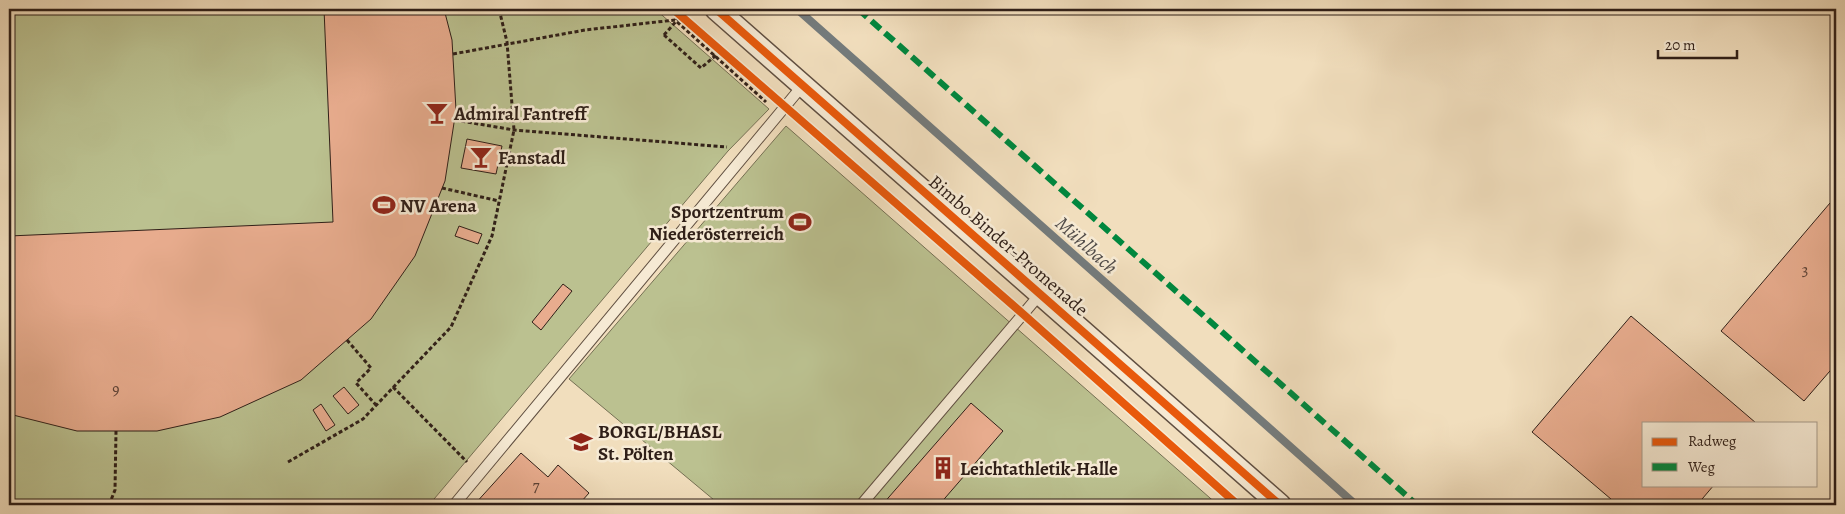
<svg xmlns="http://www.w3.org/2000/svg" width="1845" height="514" viewBox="0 0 1845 514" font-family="Alegreya,serif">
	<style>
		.green { fill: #bbc190; stroke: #757054 }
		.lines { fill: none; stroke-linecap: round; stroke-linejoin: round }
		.stream { stroke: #747b7c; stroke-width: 8 }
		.building { fill: #e8ac8e; stroke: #2f1f18 }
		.service-casing { stroke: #604f41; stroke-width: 12 }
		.minor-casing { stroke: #604f41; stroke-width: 24 }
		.path { stroke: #2f1f18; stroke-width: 3; stroke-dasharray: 4 2.5; stroke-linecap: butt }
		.service { stroke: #f6ead4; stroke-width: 10 }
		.minor { stroke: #f6ead4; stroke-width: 21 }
		.path-bridge { stroke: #2f1f18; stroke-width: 3; stroke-dasharray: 4 2.5; stroke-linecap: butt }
		.quiet { stroke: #00873e; stroke-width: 6; stroke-dasharray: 12 6; stroke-linecap: butt }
		.cycleway-casing { stroke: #f6ead4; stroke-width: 11 }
		.cycleway { stroke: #e8590c; stroke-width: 8 }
		.labels { text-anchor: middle; stroke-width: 5; stroke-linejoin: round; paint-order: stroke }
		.number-label { font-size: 16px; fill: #5d4236 }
		.poi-label { font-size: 19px; font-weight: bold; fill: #2f1f18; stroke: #f6ead4; text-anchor: start }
		.street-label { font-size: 19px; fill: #2f1f18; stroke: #f6ead4 }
		.water-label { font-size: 20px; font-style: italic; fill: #524d4a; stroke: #f6ead4 }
	</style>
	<rect width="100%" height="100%" fill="#f1debd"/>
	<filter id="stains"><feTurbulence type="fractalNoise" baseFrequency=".004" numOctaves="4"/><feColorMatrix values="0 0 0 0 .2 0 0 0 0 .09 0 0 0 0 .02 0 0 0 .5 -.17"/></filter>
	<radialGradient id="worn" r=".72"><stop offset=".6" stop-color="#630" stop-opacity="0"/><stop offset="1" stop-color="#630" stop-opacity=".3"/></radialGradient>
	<path class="green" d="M9,9h646l114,100 -41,42 -299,354h-420z
		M786,126l432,379h-498l-151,-126z"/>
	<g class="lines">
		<path class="stream" d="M797,9l559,496"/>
	</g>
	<path class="building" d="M324,9h120l8,31 4,70 -11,71 -30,75 -44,63 -70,61 -81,37 -63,14h-80l-68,-17v-178l324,-14z
		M467,139l35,7 -6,28 -35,-6z
		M1830,203l6,5v156l-32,37 -83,-70z
		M459,226l23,8 -4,10 -23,-8z
		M563,284l9,7 -31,39 -9,-8z
		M1631,316l125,107h-112v62h70l-17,20h-79l-86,-73z
		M344,387l15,18 -11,9 -15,-18z
		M971,403l32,28 -64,74h-57z
		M321,404l14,21 -9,6 -13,-21z
		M521,453l27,24 10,-12 31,28 -8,9 4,3h-111z"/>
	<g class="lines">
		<defs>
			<path id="service" d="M454,505l349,-420
				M861,505l180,-212"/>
			<path id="minor" d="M716,9l564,496"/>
		</defs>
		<use href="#service" class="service-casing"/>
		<use href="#minor" class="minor-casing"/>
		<path class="path" d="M664,35l37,33 20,-17
			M453,54l132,-24 90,-10 91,82
			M455,120l59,10 213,17
			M442,188l57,13
			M347,340l24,28 -15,15 20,22
			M393,387l74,75
			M288,462l75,-43 88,-92 41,-91 22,-106 -7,-88 -8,-33
			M109,505l6,-15 1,-59"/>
		<use href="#service" class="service"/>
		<use href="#minor" class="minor"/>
		<path class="path-bridge" d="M664,35l23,-26"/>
		<path class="quiet" d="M858,9l559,496"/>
		<defs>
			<path id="cycleway" d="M673,9l350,305 215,191
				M716,9l564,496"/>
		</defs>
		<use href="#cycleway" class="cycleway-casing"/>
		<use href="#cycleway" class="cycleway"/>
	</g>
	<defs>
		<symbol id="bar-bare" viewBox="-9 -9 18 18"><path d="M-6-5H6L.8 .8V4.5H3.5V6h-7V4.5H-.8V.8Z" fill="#8f2418" stroke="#f6ead4" stroke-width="2.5" paint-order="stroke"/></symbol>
		<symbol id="stadium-bare" viewBox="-9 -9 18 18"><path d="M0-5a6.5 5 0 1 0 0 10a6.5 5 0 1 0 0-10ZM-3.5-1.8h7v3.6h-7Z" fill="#8f2418" stroke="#f6ead4" stroke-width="2.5" paint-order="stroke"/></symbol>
		<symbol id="school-bare" viewBox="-9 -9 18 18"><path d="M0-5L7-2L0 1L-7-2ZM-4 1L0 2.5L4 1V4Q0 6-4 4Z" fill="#8f2418" stroke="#f6ead4" stroke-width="2.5" paint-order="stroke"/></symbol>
		<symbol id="building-bare" viewBox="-9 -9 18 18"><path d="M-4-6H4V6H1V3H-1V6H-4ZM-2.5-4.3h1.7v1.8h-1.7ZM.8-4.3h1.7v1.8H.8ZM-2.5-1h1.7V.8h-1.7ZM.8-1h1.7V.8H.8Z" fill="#8f2418" stroke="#f6ead4" stroke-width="2.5" paint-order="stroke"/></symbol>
	</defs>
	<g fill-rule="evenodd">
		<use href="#bar-bare" x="421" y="97" width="32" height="32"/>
		<use href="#bar-bare" x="465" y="141" width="32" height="32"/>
		<use href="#stadium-bare" x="368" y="189" width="32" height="32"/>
		<use href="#stadium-bare" x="784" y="206" width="32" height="32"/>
		<use href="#school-bare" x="565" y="426" width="32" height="32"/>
		<use href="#building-bare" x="927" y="452" width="32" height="32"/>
	</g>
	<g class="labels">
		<g class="number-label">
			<text x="1805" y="275">3</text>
			<text x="116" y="395">9</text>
			<text x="536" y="491">7</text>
		</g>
		<g class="poi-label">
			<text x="454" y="120">Admiral Fantreff</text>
			<text x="498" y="164">Fanstadl</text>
			<text x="400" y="212">NV Arena</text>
			<text x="784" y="218" text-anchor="end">Sportzentrum<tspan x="784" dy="22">Niederösterreich</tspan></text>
			<text x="598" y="438">BORGL/BHASL<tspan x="598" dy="22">St. Pölten</tspan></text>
			<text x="960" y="475">Leichtathletik-Halle</text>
		</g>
		<g class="street-label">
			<text transform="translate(1009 245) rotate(41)" y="7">Bimbo Binder-Promenade</text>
		</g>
		<g class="water-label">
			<text transform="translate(1087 245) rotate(42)" y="7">Mühlbach</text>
		</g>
	</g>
	<rect width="1845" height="514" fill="none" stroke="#f1debd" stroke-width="30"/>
	<rect x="10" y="10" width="1825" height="494" fill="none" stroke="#2f1f18" stroke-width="2.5"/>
	<rect x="15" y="15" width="1815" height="484" fill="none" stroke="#2f1f18"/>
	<rect x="1642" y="422" width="175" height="65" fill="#f6ead4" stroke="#a69989"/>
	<rect x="1652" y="438" width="25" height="8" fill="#e8590c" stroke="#a69989"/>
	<text x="1688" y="446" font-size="15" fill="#2f1f18">Radweg</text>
	<rect x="1652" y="463" width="25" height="8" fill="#00873e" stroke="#a69989"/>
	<text x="1688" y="472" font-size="15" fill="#2f1f18">Weg</text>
	<path d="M1658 50v8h79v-8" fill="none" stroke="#2f1f18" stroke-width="2.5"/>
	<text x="1665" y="50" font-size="15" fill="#2f1f18" stroke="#f6ead4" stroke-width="4" paint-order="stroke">20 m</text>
	<rect width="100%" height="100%" filter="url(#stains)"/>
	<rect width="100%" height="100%" fill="url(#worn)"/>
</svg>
